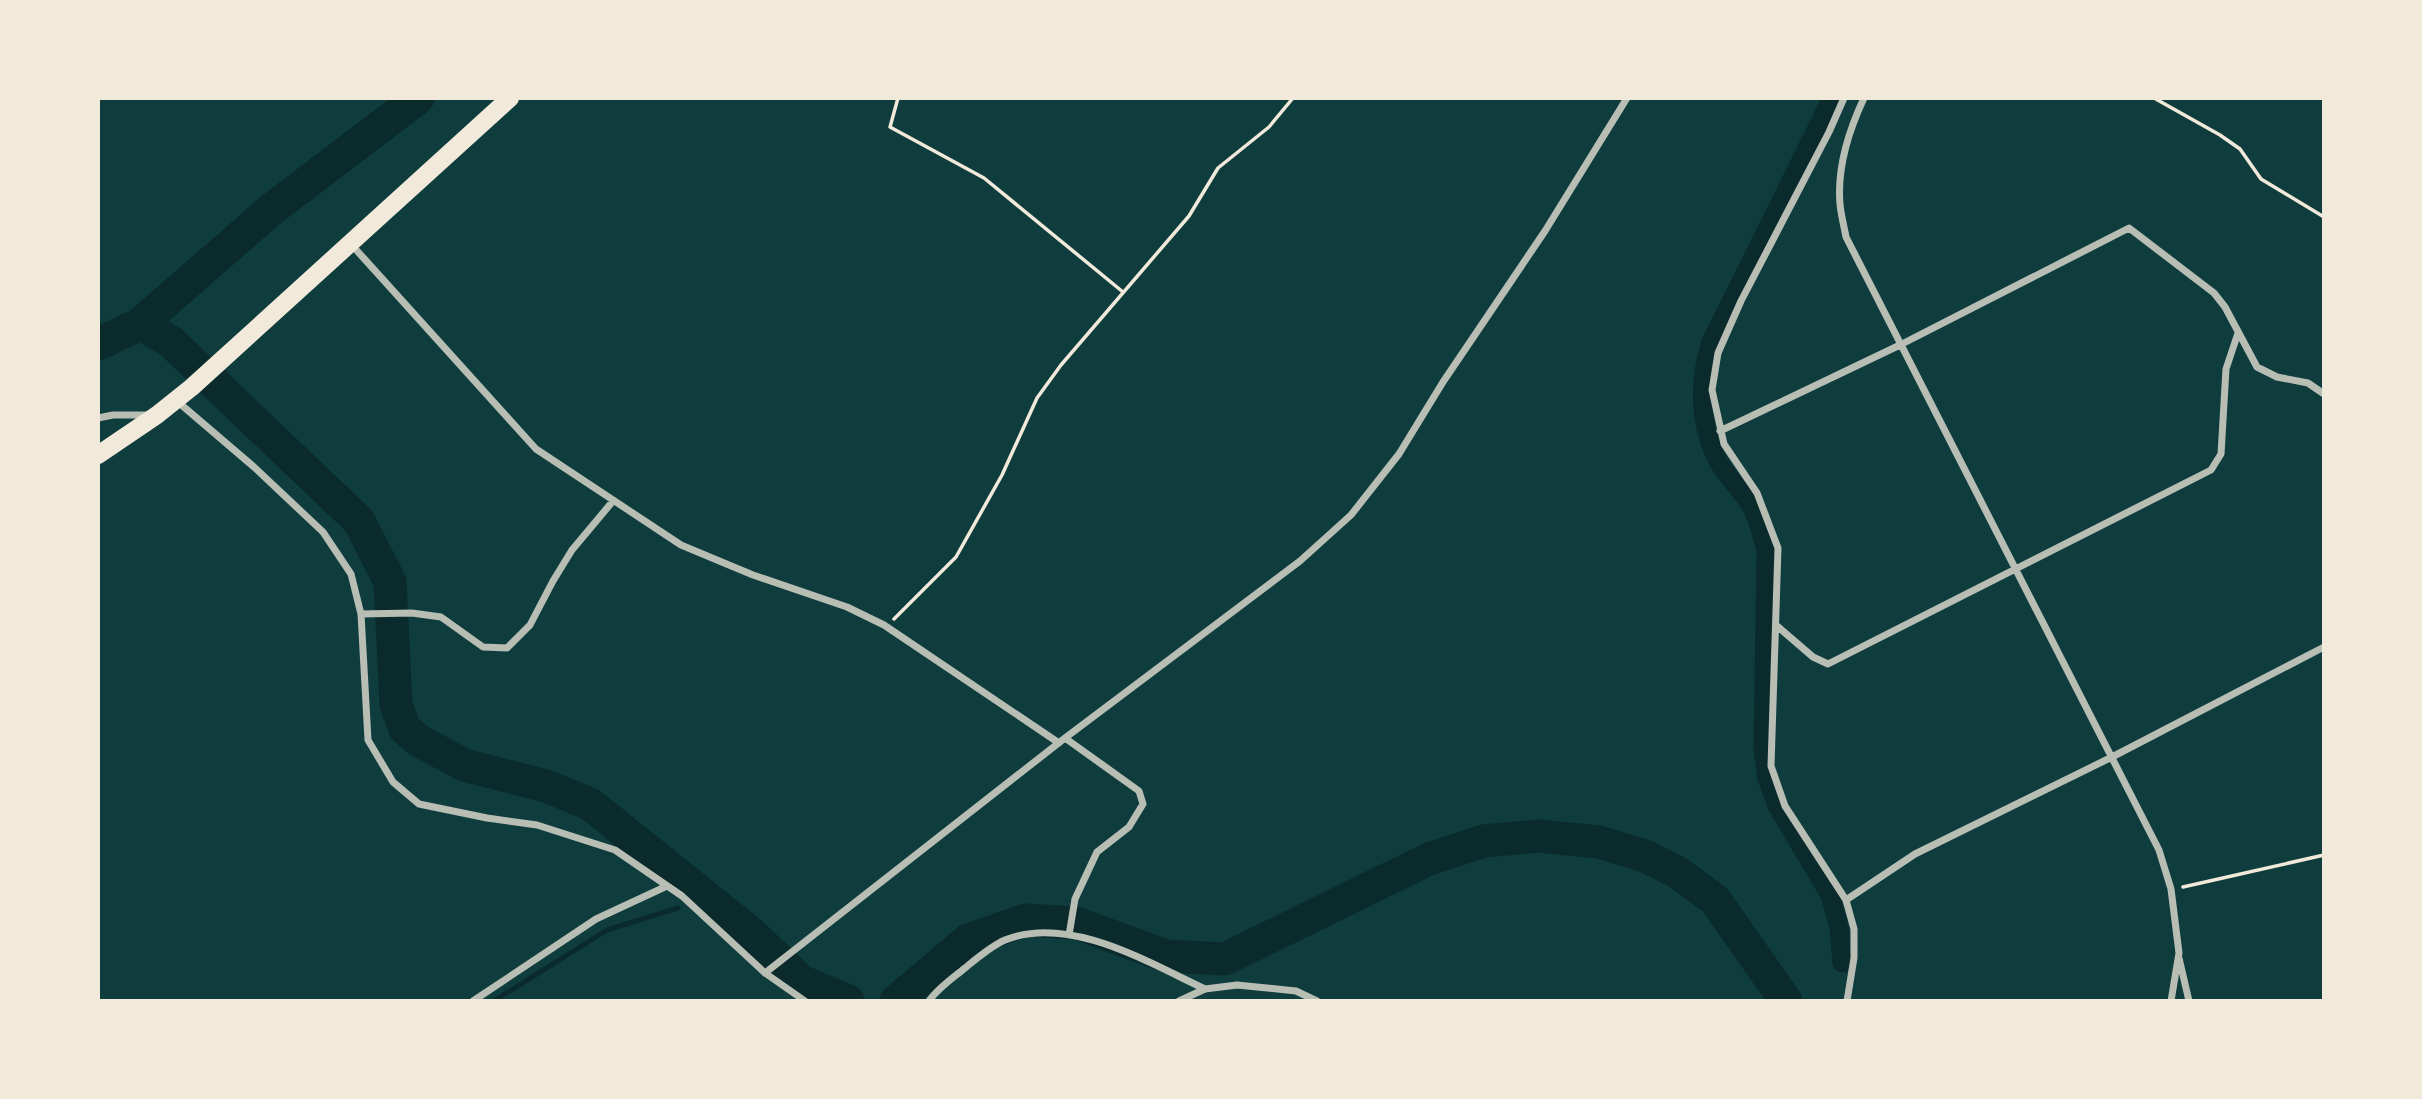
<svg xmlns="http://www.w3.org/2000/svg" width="2422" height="1099" viewBox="0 0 2422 1099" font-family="'Work Sans',sans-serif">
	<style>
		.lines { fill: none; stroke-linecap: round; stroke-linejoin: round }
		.stream { stroke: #0a2a2b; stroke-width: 5 }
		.canal { stroke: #0a2a2b; stroke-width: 19 }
		.river { stroke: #0a2a2b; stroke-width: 33 }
		.path { stroke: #f1e9da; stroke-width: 3.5 }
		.minor { stroke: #b8beb3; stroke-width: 7 }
		.trunk { stroke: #f1e9da; stroke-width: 18 }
	</style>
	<rect width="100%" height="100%" fill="#0f3d3e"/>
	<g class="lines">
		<path class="stream" d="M494,1001l113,-71 71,-22"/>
		<path class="canal" d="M1832,98l-122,246c-11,39 -11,80 8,117 8,14 20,26 29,39 11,15 14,34 19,51l-3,199 4,28 10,28 53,89 9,32 3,36"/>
		<path class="river" d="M140,324l30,17 189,180 31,61 6,123 9,24 13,11 46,25 82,21 44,18 161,129 50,48 47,20
			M98,344l42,-20 132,-115 146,-111
			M896,1001l72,-61 58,-20 50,3 90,33 59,3 204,-100 55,-18 54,-5 61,6 46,14 32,16 38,28 71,101"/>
		<path class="path" d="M898,98l-8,29 94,51 139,114
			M2154,98l66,37 20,14 21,30 63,38
			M894,619l62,-62 46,-82 35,-77 24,-33 128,-149 29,-48 51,-41 24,-29
			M2183,887l141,-32"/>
		<path class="minor" d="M1844,98l-15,34 -88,169 -23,52 -6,37 12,54 33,49 21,55 -7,218 14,40 61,94 8,29v29l-7,43
			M1864,98c-15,32 -27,71 -24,106 1,11 4,22 6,33l313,613 12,39 8,64 -8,48
			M350,243l186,206 145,96 72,30 94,32 37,18 175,118
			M178,402l76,65 69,65 28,42 10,40 7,126 25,42 26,22 68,14 50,7 78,25 67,46 83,77 40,28
			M98,418l15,-3h36
			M1720,431l180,-86 229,-117 85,65 11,14 32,60 20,10 31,6 16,11
			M361,614l51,-1 29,4 42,30 24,1 23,-23 23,-44 19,-31 41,-49
			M1777,626l36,31 15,7 383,-194 10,-16 5,-85 12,-36
			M1065,738l74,53 4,13 -14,23 -32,25 -22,47 -6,36
			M1846,900l69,-46 197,-97 212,-110
			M2179,958l10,43
			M765,973l300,-235 235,-177 51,-46 48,-61 44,-72 102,-151 82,-133
			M473,1001l123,-82 71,-33
			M929,1001c9,-13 24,-23 36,-33 11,-9 26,-22 40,-28 64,-26 144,23 200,49
			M1179,1001l26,-12 32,-4 59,6 21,10"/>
		<path class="trunk" d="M98,455l59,-40 35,-28 318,-289"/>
	</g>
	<rect width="2422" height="1099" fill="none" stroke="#f1e9da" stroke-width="200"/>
</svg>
